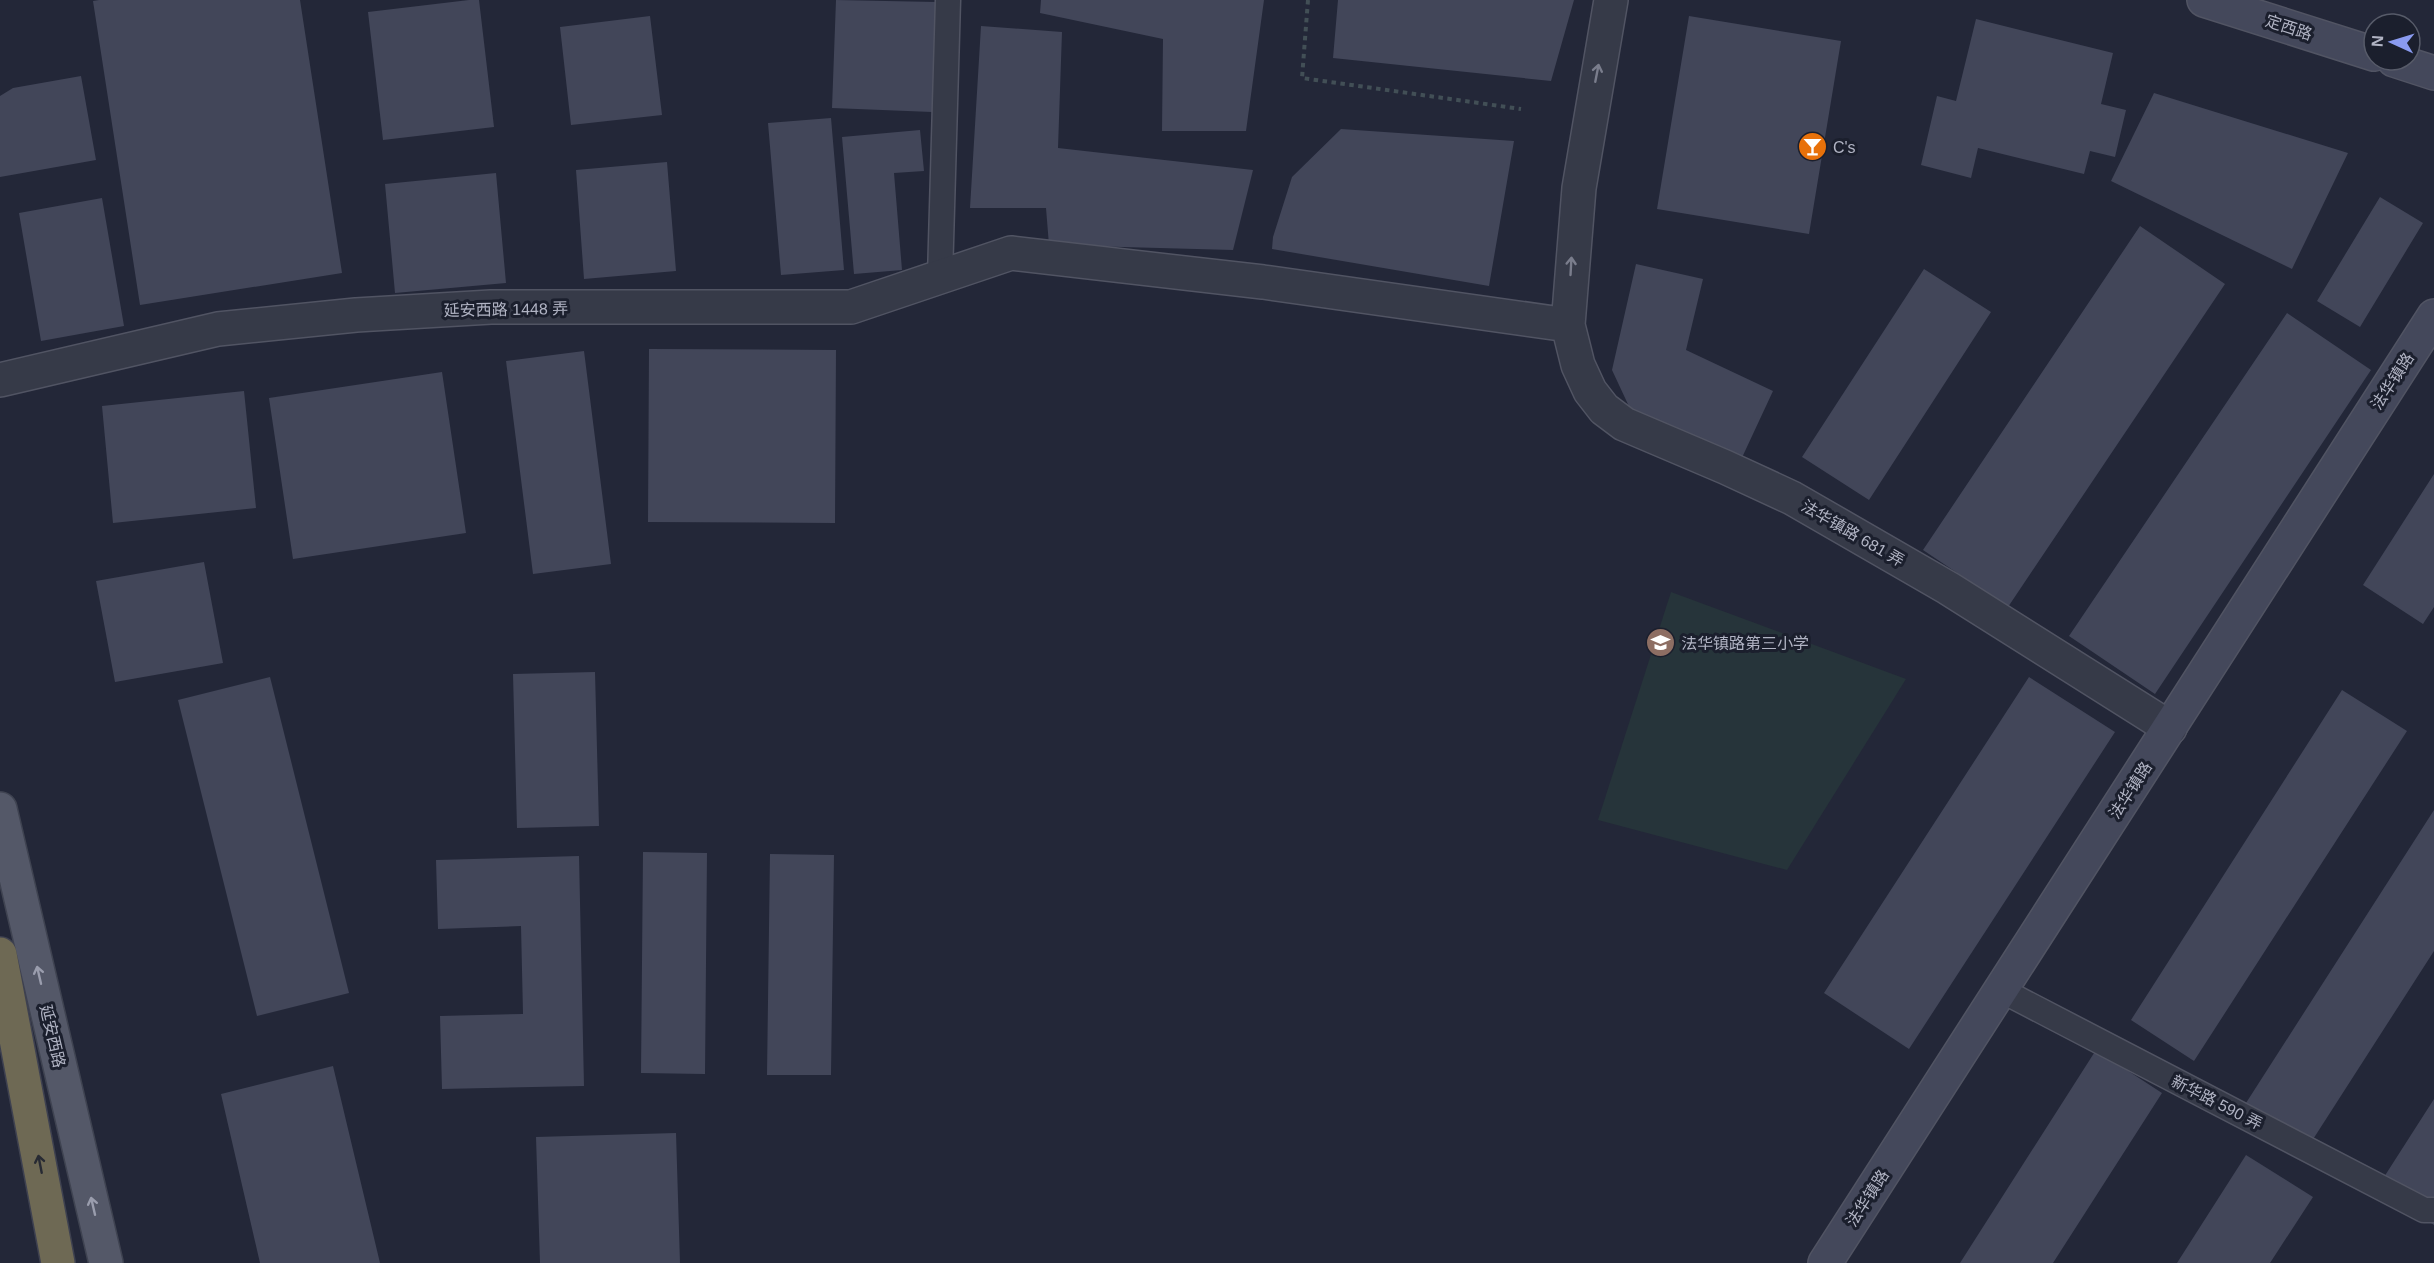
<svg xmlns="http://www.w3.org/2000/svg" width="2434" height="1263" font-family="Arial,'Noto Sans SC',sans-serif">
	<rect width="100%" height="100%" fill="#232738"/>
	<path fill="#26343a" d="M1671,592L1906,679L1787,870L1598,820Z"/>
	<path fill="#424659" d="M99,0H300L342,273L140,305L93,1Z
		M469,0H479L494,127L383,140L368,12Z
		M836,0L936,2L932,112L832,108Z
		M1041,0H1264L1246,131H1162L1163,39L1040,13Z
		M1338,0H1574L1551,81L1333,58Z
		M650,16L662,115L571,125L560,27Z
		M1689,16L1841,41L1809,234L1657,209Z
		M1976,19L2113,53L2101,104L2126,110L2115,157L2090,151L2084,174L1978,148L1971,178L1921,165L1937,96L1956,101Z
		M981,26L1062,32L1058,148L1253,170L1233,250L1049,245L1046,208H970Z
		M81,76L96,160L0,177V96L13,88Z
		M2154,93L2348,153L2292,269L2111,181Z
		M831,118L844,270L781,275L768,123Z
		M1341,129L1514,141L1489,286L1272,249L1273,237L1292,177Z
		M920,130L924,171L894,173L902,270L854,274L842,137Z
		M667,162L676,271L584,279L576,170Z
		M496,173L506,283L395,293L385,184Z
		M2380,197L2423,223L2360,327L2317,301Z
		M102,198L124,326L41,341L19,213Z
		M2140,226L2225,284L2008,607L1923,550Z
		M1636,264L1703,279L1686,350L1773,391L1739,464L1633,415L1612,370Z
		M1924,269L1991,312L1869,500L1802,457Z
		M2287,313L2371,370L2155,694L2069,636Z
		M649,349L836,350L835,523L648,522Z
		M584,351L611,564L533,574L506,361Z
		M442,372L466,533L293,559L269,398Z
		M244,391L256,508L113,523L102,406Z
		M2434,474V607L2423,624L2363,585Z
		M204,562L223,663L115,682L96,581Z
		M595,672L599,826L517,828L513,674Z
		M270,677L349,993L257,1016L178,700Z
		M2029,677L2115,732L1909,1049L1824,993Z
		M2342,690L2407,731L2194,1061L2131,1020Z
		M2434,810V951L2310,1144L2246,1103Z
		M643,852L707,853L705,1074L641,1073Z
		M770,854L834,855L831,1075H767Z
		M579,856L584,1086L442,1089L440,1016L523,1014L521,926L438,929L436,860Z
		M2096,1050L2162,1093L2053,1263H1960Z
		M333,1066L380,1263H260L221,1094Z
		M2434,1099V1225L2377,1188Z
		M676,1133L680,1263H540L536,1137Z
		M2246,1155L2313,1197L2270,1263H2177Z"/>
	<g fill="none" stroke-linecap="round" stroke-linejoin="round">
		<defs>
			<path id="lane" d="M940,277L948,0
				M2001,990L2424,1210H2434"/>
			<path id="street" d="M1611,0L1579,188L1568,325L1578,365L1590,391L1604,409L1624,424L1725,467L1792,498L1948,588L2170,728
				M0,380L218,329L356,315L491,307H851L1011,253L1263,282L1568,325"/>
			<path id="secondary" d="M2204,0L2374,54
				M2394,60L2434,73
				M1825,1263L2434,316"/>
			<path id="primary" d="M0,809L106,1263"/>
			<path id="highway" d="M0,954L58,1263"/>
		</defs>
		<use href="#lane" stroke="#515463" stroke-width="27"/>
		<use href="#street" stroke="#515463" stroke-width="36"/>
		<use href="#secondary" stroke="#515463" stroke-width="36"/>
		<use href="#primary" stroke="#3f4351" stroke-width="36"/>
		<use href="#highway" stroke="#3e4150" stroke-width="36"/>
		<path stroke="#424f56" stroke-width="4" stroke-dasharray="4.5 4.5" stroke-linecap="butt" d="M1308,0L1302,78L1521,109"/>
		<use href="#lane" stroke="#363a48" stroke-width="24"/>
		<use href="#street" stroke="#363a48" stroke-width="33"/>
		<use href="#secondary" stroke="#44485b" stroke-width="33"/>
		<use href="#primary" stroke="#545868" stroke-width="33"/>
		<use href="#highway" stroke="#6e6954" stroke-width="33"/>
	</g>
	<defs><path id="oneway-shaft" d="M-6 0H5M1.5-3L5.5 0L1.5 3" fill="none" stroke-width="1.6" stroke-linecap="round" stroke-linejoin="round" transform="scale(1.5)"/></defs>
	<g stroke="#7a7d8c">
		<use href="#oneway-shaft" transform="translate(1597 73) rotate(-79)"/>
		<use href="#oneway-shaft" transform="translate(1571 266) rotate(-87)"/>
	</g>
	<g stroke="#9a9dad">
		<use href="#oneway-shaft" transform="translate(39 975) rotate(-103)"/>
		<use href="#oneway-shaft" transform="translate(93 1206) rotate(-103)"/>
	</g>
	<use stroke="#272a33" href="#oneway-shaft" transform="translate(40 1164) rotate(-101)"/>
	<defs>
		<symbol id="bar-disc" viewBox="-11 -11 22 22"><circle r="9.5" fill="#e8710a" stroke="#1b1f2d"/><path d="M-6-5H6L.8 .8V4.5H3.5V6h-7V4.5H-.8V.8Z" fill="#fff"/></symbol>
		<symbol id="school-disc" viewBox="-11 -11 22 22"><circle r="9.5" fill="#8d6e63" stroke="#1b1f2d"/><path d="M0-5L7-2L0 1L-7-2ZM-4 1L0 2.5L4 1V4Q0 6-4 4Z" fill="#fff"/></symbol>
	</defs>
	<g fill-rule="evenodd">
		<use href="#bar-disc" x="1796" y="130" width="33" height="33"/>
		<use href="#school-disc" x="1644" y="626" width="33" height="33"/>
	</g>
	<g text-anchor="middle" stroke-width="6" stroke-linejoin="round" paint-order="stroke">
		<g font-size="16" fill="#b1b4c4" stroke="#1b1f2d">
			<text transform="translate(2289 27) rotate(18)" y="6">定西路</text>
			<text transform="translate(506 309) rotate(-1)" y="6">延安西路 1448 弄</text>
			<text transform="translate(2392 381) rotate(-57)" y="6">法华镇路</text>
			<text transform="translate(1853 533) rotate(30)" y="6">法华镇路 681 弄</text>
			<text transform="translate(2130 790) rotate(-57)" y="6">法华镇路</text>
			<text transform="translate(53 1036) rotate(77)" y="6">延安西路</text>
			<text transform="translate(2217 1102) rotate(27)" y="6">新华路 590 弄</text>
			<text transform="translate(1867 1198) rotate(-57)" y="6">法华镇路</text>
		</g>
		<g font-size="16" fill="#b1b4c4" stroke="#1b1f2d" text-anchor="start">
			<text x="1833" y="153">C's</text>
			<text x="1681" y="649">法华镇路第三小学</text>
		</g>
	</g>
	<g transform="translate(2392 42) rotate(274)"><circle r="28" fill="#1b1f2d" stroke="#575b69" stroke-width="1.5"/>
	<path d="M0-4.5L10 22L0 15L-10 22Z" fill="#8a9bf0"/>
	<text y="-9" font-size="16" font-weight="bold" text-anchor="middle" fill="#b1b4c4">N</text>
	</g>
</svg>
